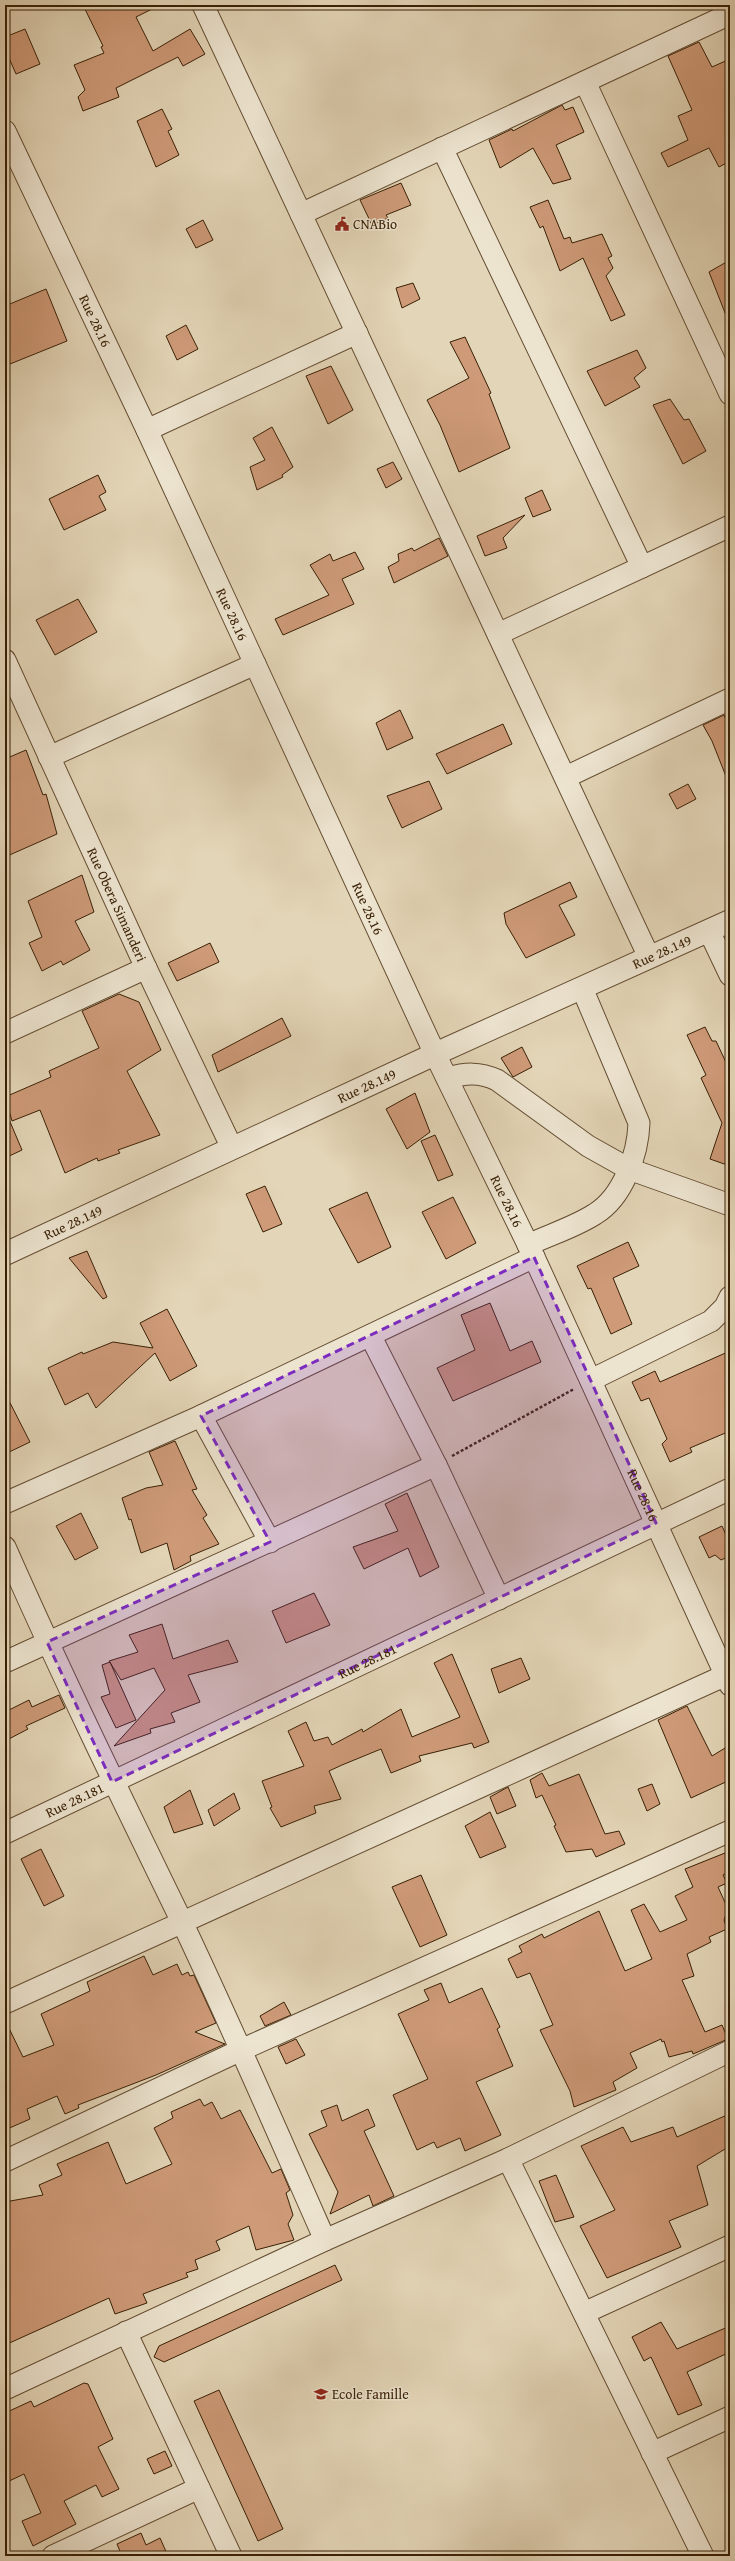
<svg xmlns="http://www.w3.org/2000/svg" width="735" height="2561" font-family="'Gentium Book Plus',serif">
	<rect width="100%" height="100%" fill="#e3d5b7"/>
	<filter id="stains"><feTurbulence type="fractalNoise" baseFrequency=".005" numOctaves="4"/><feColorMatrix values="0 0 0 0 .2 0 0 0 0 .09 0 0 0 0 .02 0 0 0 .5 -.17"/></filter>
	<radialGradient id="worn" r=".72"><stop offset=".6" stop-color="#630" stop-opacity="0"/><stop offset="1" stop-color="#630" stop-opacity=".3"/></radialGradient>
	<path fill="#ce9a78" stroke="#392005" d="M83,5H160L136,17L153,51L190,29L205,54L183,66L178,57L116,88L119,97L83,111L78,97L85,90L74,65L104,53L101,47L103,46Z
		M25,29L40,64L16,74L5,49V37Z
		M699,42L712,67L730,59V161L719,167L709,148L668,167L661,153L688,140L678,116L692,110L668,56Z
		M562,105L565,110L573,107L584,132L556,145L571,179L553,184L533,148L500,168L489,140L512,129L513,131Z
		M162,109L172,129L168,131L179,155L156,167L137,121Z
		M401,183L411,205L386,215L388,218L372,225L360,200Z
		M548,200L564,239L570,237L572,243L602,234L612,256L608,258L613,268L606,276L625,315L611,321L583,258L560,271L543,226L540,228L530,207Z
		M203,220L213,240L196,248L186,229Z
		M730,260V323H729L709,272Z
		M413,283L420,299L402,308L396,288Z
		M46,289L67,341L5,366V306Z
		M186,325L198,349L177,360L166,336Z
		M465,337L491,393L489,394L510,448L459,472L440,425L427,400L469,378L450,342Z
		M637,350L646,368L634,378L640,387L605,406L587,371Z
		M331,366L353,410L328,424L306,376Z
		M670,399L684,420L689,419L706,451L683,464L653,405Z
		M272,427L293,467L282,475L283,477L257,490L250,467L265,460L253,438Z
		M393,462L402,479L386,488L377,469Z
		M98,475L106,492L99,496L106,510L64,530L49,499Z
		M542,490L551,510L533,517L525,498Z
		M525,515L503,538L507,548L485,556L477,536Z
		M439,538L448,556L394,583L388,567L399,561L398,554L412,548L414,551Z
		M355,552L364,569L342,579L354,604L283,635L275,619L329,595L310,565L330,554L333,561Z
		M78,599L97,632L55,655L36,620Z
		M400,710L413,738L387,750L376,723Z
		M724,715L730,729L729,784L712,741L703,725Z
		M503,724L512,744L447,774L436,754Z
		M26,750L43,795L46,794L57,834L5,857V759Z
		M429,781L442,809L402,828L387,796Z
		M688,784L696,799L677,809L669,794Z
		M82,875L94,912L75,921L90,950L63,965L61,961L42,971L29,943L42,937L28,901Z
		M570,882L577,897L559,905L575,935L526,958L506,924L504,913Z
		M210,943L219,962L177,981L168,963Z
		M119,994L139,1002L161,1050L127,1071L160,1135L118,1150L120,1153L98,1161L97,1158L65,1173L40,1110L12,1121L5,1097L51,1077L49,1071L99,1048L82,1011Z
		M282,1018L291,1036L218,1072L212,1055Z
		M705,1027L712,1041H716L730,1071V1166L710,1159L722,1123L701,1078L706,1075L687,1035Z
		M522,1047L532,1067L513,1077L501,1058Z
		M415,1093L430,1132L407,1149L386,1109Z
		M5,1110L22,1150L5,1158Z
		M435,1135L453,1175L438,1181L421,1141Z
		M265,1186L282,1224L263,1232L246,1194Z
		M367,1192L391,1247L358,1263L329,1209Z
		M453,1197L476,1243L446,1259L422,1212Z
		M628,1242L639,1266L613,1278L632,1324L611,1334L591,1288L588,1289L577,1266Z
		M87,1251L107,1297L103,1299L69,1258Z
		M490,1303L510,1351L532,1341L541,1362L453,1401L437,1368L475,1350L461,1315Z
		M167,1309L197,1366L170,1381L155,1353L96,1408L88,1393L65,1405L48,1368L82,1352L83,1354L113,1342L153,1348L140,1323Z
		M730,1351V1431L690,1448L692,1452L670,1462L662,1444L667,1439L649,1398L641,1401L632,1382L655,1371L660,1382Z
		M5,1393L30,1442L5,1454Z
		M175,1441L197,1489L192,1490L207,1515L203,1518L219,1544L190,1556L191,1561L174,1570L167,1543L141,1553L131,1519L129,1520L122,1498L146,1488L163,1485L149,1452Z
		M407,1493L439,1567L420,1577L408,1548L364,1569L353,1547L398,1531L385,1504Z
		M81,1513L98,1548L75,1560L56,1526Z
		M722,1526L730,1544V1556L721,1560L715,1555L709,1558L699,1537Z
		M314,1593L330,1625L286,1643L272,1611Z
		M162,1624L173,1659L228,1640L238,1662L188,1675L200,1702L171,1713L175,1722L150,1729L151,1733L114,1746L165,1690L154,1668L121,1680L109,1661L138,1652L129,1635Z
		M452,1654L489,1742L474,1748L472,1743L419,1756L421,1761L391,1773L381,1749L342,1765L329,1771L341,1799L314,1806L316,1813L281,1827L270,1808L272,1807L262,1781L304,1766L288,1731L306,1722L314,1741L328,1737L332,1745L362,1729L363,1732L401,1709L412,1737L460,1717L434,1663Z
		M521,1658L530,1679L499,1693L491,1669Z
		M110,1662L136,1720L116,1728L101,1697L110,1694L102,1665Z
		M59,1695L65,1708L26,1726L28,1729L5,1741V1712L29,1700L32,1707Z
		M687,1706L712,1756L730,1745V1780L691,1798L658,1720Z
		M542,1773L549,1786L579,1774L605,1834L619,1831L625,1844L596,1857L592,1849L566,1852L554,1826L556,1825L542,1795L536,1798L530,1780Z
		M652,1784L660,1804L647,1811L638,1789Z
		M508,1787L516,1806L497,1814L490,1797Z
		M190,1790L203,1824L174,1833L164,1807Z
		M234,1793L240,1809L214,1826L208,1810Z
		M490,1812L506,1847L480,1858L465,1826Z
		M41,1849L64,1896L44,1906L21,1859Z
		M730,1851V1871L723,1875L727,1883L718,1887L728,1909L724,1920L727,1929L709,1937L711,1942L687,1954L694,1976L682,1980L705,2032L722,2025L728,2039L693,2054L692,2051L669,2057L664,2041L662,2042L661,2039L630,2053L637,2068L613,2082L616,2090L574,2107L570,2091L540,2030L553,2025L530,1973L517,1978L508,1959L522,1952L519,1946L542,1934L544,1938L599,1911L625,1971L652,1959L631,1910L644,1904L660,1932L687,1920L675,1896L693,1887L685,1869Z
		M421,1875L447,1935L420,1947L392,1887Z
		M144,1956L153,1975L177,1964L182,1975L188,1972L190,1976L194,1975L216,2023L195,2032L225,2044L156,2075L78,2105L79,2108L65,2114L57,2096L27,2109L30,2119L5,2130V2020L23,2057L54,2045L41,2014L90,1991L87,1982Z
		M441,1983L449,2003L482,1988L500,2027L497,2029L513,2066L476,2082L501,2135L465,2151L460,2138L437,2148L434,2142L417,2150L393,2095L428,2079L398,2014L429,2000L424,1990Z
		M284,2002L291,2015L265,2026L260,2016Z
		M296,2039L305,2055L286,2064L278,2047Z
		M200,2099L204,2106L212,2102L221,2119L240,2110L272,2173L281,2169L290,2190L286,2193L293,2215L288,2224L294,2240L256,2250L249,2226L216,2241L220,2250L195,2260L198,2269L186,2273L188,2277L143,2294L147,2303L115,2314L109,2298L5,2345V2202L43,2195L39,2185L62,2175L57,2164L108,2142L126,2184L172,2164L154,2128L173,2118L171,2112Z
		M337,2105L342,2121L368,2109L375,2126L364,2131L394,2196L373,2206L369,2195L330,2214L338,2192L309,2134L327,2126L321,2111Z
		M727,2115L730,2124V2146L697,2166L708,2205L669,2221L681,2247L607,2278L580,2226L615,2210L581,2146L623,2127L631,2142L673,2127L677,2137Z
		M556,2175L574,2217L555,2222L539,2181Z
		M335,2265L342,2280L164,2362L154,2357L159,2346Z
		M661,2322L677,2349L730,2326V2352L687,2372L702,2405L678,2415L651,2357L644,2361L632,2337Z
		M84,2383L88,2384L113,2439L98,2447L119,2489L102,2497L96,2485L64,2501L76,2524L33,2546L22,2521L41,2513L24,2474L5,2483V2413L31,2401L34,2407Z
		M219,2390L283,2529L258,2541L194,2401Z
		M165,2451L172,2466L154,2474L147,2459Z
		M141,2533L146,2545L160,2538L168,2556H122L117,2544Z"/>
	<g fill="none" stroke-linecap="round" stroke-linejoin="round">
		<defs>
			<g id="minor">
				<path d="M203,5L649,957"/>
				<path d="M585,82L730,394"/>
				<path id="s1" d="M5,131L147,430L435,1054L534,1257L730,1685"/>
				<path d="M442,148L642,567"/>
				<path d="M301,214L730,14"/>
				<path d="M147,430L357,333"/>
				<path d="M498,634L730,526"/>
				<path id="s2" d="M5,660L146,968L232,1148"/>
				<path d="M49,757L255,664"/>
				<path d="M566,777L730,699"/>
				<path d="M709,931L730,975"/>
				<path d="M5,1033L146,968"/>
				<path d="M447,1078C466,1073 479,1072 497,1080L588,1146L629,1169L730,1205"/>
				<path d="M528,1245C549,1235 575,1227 595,1214C623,1197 638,1154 639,1123L582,988"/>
				<path d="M371,1337L436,1465L499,1599"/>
				<path d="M591,1380L711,1321L725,1307L730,1297"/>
				<path d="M201,1416L270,1542"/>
				<path d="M5,1503L201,1416L534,1257"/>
				<path d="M5,1547C61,1674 121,1797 182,1922C232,2027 278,2134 325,2240"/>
				<path d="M5,1662L436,1465"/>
				<path id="s3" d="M5,1833L730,1489"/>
				<path d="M5,2003L726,1675"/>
				<path d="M508,2159L703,2556"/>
				<path d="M5,2161L241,2050L730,1831"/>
				<path d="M584,2313L730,2246"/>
				<path d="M126,2332L231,2556"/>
				<path d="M5,2389L325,2240L508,2159L730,2051"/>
				<path d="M652,2453L730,2417"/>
				<path d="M53,2556L199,2488"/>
			</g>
			<g id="tertiary">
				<path id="s4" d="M5,1254L435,1054L730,921"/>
			</g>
		</defs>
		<use href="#minor" stroke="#644d32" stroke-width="23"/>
		<use href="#tertiary" stroke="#644d32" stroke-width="24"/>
		<path stroke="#392005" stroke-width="2.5" stroke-dasharray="3 2" stroke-linecap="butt" d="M452,1456L574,1389"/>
		<use href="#minor" stroke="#ede4d0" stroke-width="21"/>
		<use href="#tertiary" stroke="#ede4d0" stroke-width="22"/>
	</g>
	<path fill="#7b2cbf" fill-opacity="0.2" stroke="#7b2cbf" stroke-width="3" stroke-dasharray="8 5" stroke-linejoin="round" d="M534,1257L656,1523L112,1782L47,1642L270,1542L201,1416Z"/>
	<defs>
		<symbol id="civic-bare" viewBox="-9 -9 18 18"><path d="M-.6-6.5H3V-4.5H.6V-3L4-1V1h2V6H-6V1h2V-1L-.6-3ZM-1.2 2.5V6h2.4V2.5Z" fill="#8f2418" stroke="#ede4d0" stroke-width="2.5" paint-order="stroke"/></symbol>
		<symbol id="school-bare" viewBox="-9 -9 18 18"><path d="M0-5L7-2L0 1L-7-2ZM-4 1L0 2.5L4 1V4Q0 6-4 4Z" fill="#8f2418" stroke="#ede4d0" stroke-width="2.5" paint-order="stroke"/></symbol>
	</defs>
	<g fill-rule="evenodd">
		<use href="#civic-bare" x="332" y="214" width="20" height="20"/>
		<use href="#school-bare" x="311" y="2384" width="20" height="20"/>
	</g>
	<g text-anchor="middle" stroke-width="3" stroke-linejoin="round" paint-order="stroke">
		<g font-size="14" fill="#392005" stroke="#ede4d0" text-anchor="start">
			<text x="353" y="229">CNABio</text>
			<text x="332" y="2399">Ecole Famille</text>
		</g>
		<g font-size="14" fill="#392005" stroke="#ede4d0">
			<text dy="5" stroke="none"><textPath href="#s1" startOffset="210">Rue 28.16</textPath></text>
			<text dy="5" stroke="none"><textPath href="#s1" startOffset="534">Rue 28.16</textPath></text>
			<text dy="5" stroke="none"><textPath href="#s2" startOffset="269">Rue Obera Simanderi</textPath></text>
			<text dy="5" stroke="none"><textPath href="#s1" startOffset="858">Rue 28.16</textPath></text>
			<text dy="5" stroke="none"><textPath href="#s4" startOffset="723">Rue 28.149</textPath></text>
			<text dy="5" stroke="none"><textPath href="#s4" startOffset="399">Rue 28.149</textPath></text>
			<text dy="5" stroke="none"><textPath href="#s1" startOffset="1182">Rue 28.16</textPath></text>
			<text dy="5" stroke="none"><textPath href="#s4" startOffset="75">Rue 28.149</textPath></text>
			<text dy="5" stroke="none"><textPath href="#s1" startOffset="1506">Rue 28.16</textPath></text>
			<text dy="5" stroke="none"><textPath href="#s3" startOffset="401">Rue 28.181</textPath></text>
			<text dy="5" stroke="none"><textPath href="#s3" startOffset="77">Rue 28.181</textPath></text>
		</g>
	</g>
	<rect width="735" height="2561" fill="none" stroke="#e3d5b7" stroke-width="20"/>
	<rect x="6" y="6" width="723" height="2549" fill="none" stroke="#392005" stroke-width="2"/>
	<rect x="10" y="10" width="715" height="2541" fill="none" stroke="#392005"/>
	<rect width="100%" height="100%" filter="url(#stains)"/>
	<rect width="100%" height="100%" fill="url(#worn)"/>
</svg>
